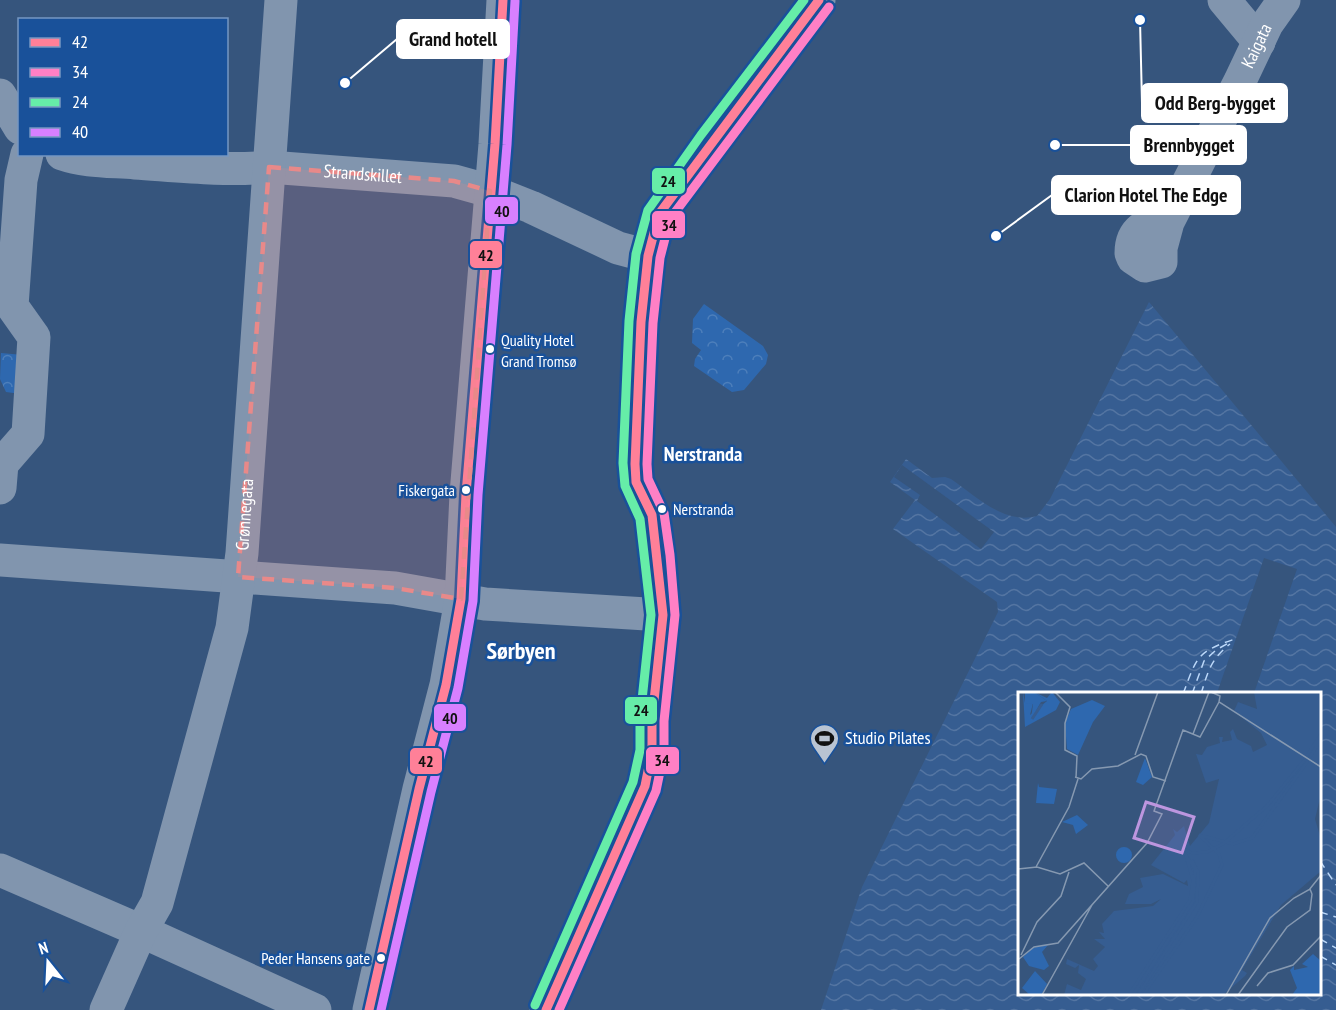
<svg xmlns="http://www.w3.org/2000/svg" width="1336" height="1010" font-family="'PT Sans Narrow',sans-serif">
	<defs>
		<pattern id="forest-crowns" width="20" height="18" patternUnits="userSpaceOnUse" patternTransform="scale(1.5)"><rect width="20" height="18" fill="#2e68af"/><path d="M2 6a3 3 0 1 1 6 0M12 15a3 3 0 1 1 6 0" fill="none" stroke="#4d7fbb"/></pattern>
		<pattern id="water-waves" width="16" height="10" patternUnits="userSpaceOnUse" patternTransform="scale(1.5)"><rect width="16" height="10" fill="#365d91"/><path d="M0 5q4-4 8 0t8 0" fill="none" stroke="#5475a2"/></pattern>
	</defs>
	<rect width="100%" height="100%" fill="#36557d"/>
	<path fill="url(#forest-crowns)" d="M704,304L763,346L768,355L766,364L744,390L732,392L694,366L695,359L701,350L692,343L693,319Z
		M1,353L23,355L21,394L6,392L0,379Z"/>
	<path fill="url(#water-waves)" fill-rule="evenodd" d="M1149,302L1336,527V1010H821L862,887L998,612L997,602L893,529L915,500L890,482L906,459L932,478L945,477L951,479C976,496 1004,525 1037,516L1050,499ZM1020,694H1320V994H1020Z"/>
	<path fill="#36557d" d="M902,465L994,532L981,549L917,501L920,495L894,477Z
		M1264,558L1297,569L1254,693H1217Z"/>
	<g fill="none" stroke-linecap="round" stroke-linejoin="round">
		<path stroke="#bbd7f8" stroke-width="1.5" stroke-dasharray="8 6" stroke-linecap="butt" d="M1183,694C1197,657 1196,652 1235,639
			M1192,694L1204,661L1216,650L1232,641
			M1201,694C1208,671 1211,659 1230,644
			M1320,861L1336,885
			M1320,912L1336,917
			M1320,939L1336,948
			M1320,956L1336,965"/>
		<g stroke="#8195ae" stroke-width="33">
			<path d="M1224,0L1259,42"/>
			<path d="M0,95L20,128"/>
			<path id="s1" d="M62,154C85,162 111,161 135,163C180,166 224,171 269,167L454,181L490,191L531,207L618,248L648,256"/>
			<path id="s2" d="M1168,222C1146,220 1131,231 1131,253L1133,258L1145,266L1161,262V248L1168,222L1240,81L1267,24L1284,0"/>
			<path d="M0,488L2,464L28,434L34,337L12,306L21,180L27,154"/>
			<path d="M0,560L395,588L485,604L663,615"/>
			<path d="M0,870L141,931L315,1010"/>
			<path id="s3" d="M106,1010L141,931L157,903L232,628L242,553L281,0"/>
			<path d="M369,1010L419,789L446,685L461,599L466,494L495,144L503,0"/>
			<path d="M546,1010L645,786L652,751V720L663,615L658,556L652,515L636,482L635,464L641,322L648,256L659,214L711,142L819,0"/>
		</g>
		<defs>
			<path id="bus-1" d="M369,1010L419,789L446,685L461,599L466,494L495,144L503,0
				M546,1010L645,786L652,751V720L663,615L652,515L636,482L635,464L641,322L648,256L659,214L819,0"/>
			<path id="bus-2" d="M559,1010L656,791L664,752V721L675,615L670,555L664,513L648,479L647,464L653,323L660,258L670,219L829,7"/>
			<path id="bus-3" d="M535,1005L633,782L640,750V719L651,615L640,519L625,486L623,463L629,321L636,254L648,210L701,135L804,0"/>
			<path id="bus-4" d="M381,1010L431,792L458,688L473,601L478,495L507,145L515,1"/>
		</defs>
		<use href="#bus-1" stroke="#19519a" stroke-width="14"/>
		<use href="#bus-2" stroke="#19519a" stroke-width="14"/>
		<use href="#bus-3" stroke="#19519a" stroke-width="14"/>
		<use href="#bus-4" stroke="#19519a" stroke-width="14"/>
		<use href="#bus-1" stroke="#ff8098" stroke-width="9"/>
		<use href="#bus-2" stroke="#ff80c5" stroke-width="9"/>
		<use href="#bus-3" stroke="#66eda8" stroke-width="9"/>
		<use href="#bus-4" stroke="#d880ff" stroke-width="9"/>
	</g>
	<path fill="#e88989" fill-opacity="0.2" stroke="#e88989" stroke-width="4.5" stroke-dasharray="12 8" stroke-linejoin="round" d="M269,167L454,181L490,191L461,599L395,588L238,577Z"/>
	<defs>
		<symbol id="stadium-pin" viewBox="-11 -11 22 30"><path d="M0 17L-7.5 6A9.5 9.5 0 1 1 7.5 6Z" fill="#b9c4d2" stroke="#19519a"/><path d="M0-5a6.5 5 0 1 0 0 10a6.5 5 0 1 0 0-10ZM-3.5-1.8h7v3.6h-7Z" fill="#111"/></symbol>
	</defs>
	<g fill-rule="evenodd">
		<use href="#stadium-pin" x="808" y="722" width="33" height="45"/>
	</g>
	<g fill="#fff" stroke="#19519a" stroke-width="2">
		<circle cx="490" cy="349" r="5"/>
		<circle cx="466" cy="490" r="5"/>
		<circle cx="662" cy="509" r="5"/>
		<circle cx="381" cy="958" r="5"/>
	</g>
	<g text-anchor="middle" stroke-width="5" stroke-linejoin="round" paint-order="stroke">
		<g font-size="16" fill="#fff" stroke="#19519a" text-anchor="start">
			<text x="501" y="346">Quality Hotel<tspan x="501" dy="21">Grand Tromsø</tspan></text>
			<text x="455" y="496" text-anchor="end">Fiskergata</text>
			<text x="673" y="515">Nerstranda</text>
			<text x="370" y="964" text-anchor="end">Peder Hansens gate</text>
		</g>
		<g font-size="18" fill="#fff" stroke="#19519a">
			<text dy="6" stroke="none"><textPath href="#s2" startOffset="330">Kaigata</textPath></text>
			<text dy="6" stroke="none"><textPath href="#s1" startOffset="302">Strandskillet</textPath></text>
			<text dy="6" stroke="none"><textPath href="#s3" startOffset="518">Grønnegata</textPath></text>
		</g>
		<g font-size="18" fill="#fff" stroke="#19519a" text-anchor="start">
			<text x="845" y="744">Studio Pilates</text>
		</g>
		<g font-size="20" font-weight="bold" fill="#fff" stroke="#19519a">
			<text x="703" y="461">Nerstranda</text>
		</g>
		<g font-size="24" font-weight="bold" fill="#fff" stroke="#19519a">
			<text x="521" y="659">Sørbyen</text>
		</g>
	</g>
	<g transform="translate(1018 692)">
		<rect width="303" height="303" fill="#36557d"/>
		<path d="M20,91L21,95L39,97L36,112L18,111ZM30,253L24,260L31,274L26,278L11,274L5,265L14,256Z" fill="#2e68af"/>
		<path d="M5,0L7,11H15L12,23L29,9L16,0L29,6L34,0L42,10L38,18L7,35ZM127,66L134,85L125,93L118,90ZM59,123L70,133L58,142L55,133L44,130ZM98 163a8 8 0 1 1 16 0a8 8 0 1 1-16 0ZM295,262L303,269V303H274L279,296L272,278L276,274V278L290,275L284,272ZM17,279L29,292L24,302L12,303L4,296Z" fill="#2e68af"/>
		<path d="M7,0H16L29,9L23,10L13,27L15,12L7,11Z" fill="#2e68af"/>
		<path d="M74,8L87,14L75,30L60,63L49,57L47,31L53,17Z" fill="#2e68af"/>
		<path d="M236,0H303V102L297,127L303,147V179L263,213L224,278L229,281L227,284L205,303H46L49,292L63,298L68,287L60,281L61,273L57,276L48,272L49,267L76,279L80,274L75,267L87,255L76,247H87L81,240L86,241L84,232L96,219L135,214L143,207L133,212H107L111,202L125,195L122,186L145,182L170,194L169,188L166,191L133,173L157,143L155,137L159,140L166,134L172,154L191,131L201,87L188,91L178,62L184,63L189,55L202,51L201,45H205L204,50L214,48L212,40L215,37L219,47L233,54L235,60L249,53L243,41L216,19L220,10L239,17Z" fill="#365d91"/>
		<path fill="none" stroke="#365d91" stroke-width="3" d="M14,27L24,12M290,62L303,42M292,65L303,47M165,147L163,155L174,161L189,160L205,152L249,114L288,66M111,303L172,208L175,188L168,164M115,303L175,209L177,177L161,153M120,303L179,210L180,180L174,168M125,303L179,225L204,173L201,162L181,143L215,152L234,146L290,69"/>
		<path fill="none" stroke="#8699b1" stroke-width="1.5" d="M37,0L52,15L47,31V58L59,64L58,86M193,0L202,4L201,10L303,75M175,42L191,0M117,63L140,0M57,85L63,87L74,77L100,74L123,62L128,64L135,85L148,89M18,175L51,115L60,87M0,177L19,175L42,182L66,171L90,194M291,198L303,183M3,263L19,230L43,204L51,180M1,267L16,255L40,251L129,151L144,122L136,119L165,38L182,45L201,10M239,294L250,281L275,273L303,244M24,303L74,213M208,303L252,226L276,206L292,197L294,202M220,303L269,235L292,218L294,202"/>
		<path fill="#bd96df" fill-opacity="0.15" stroke="#bd96df" stroke-width="3" d="M128,110L176,125L164,161L116,146Z"/>
		<rect width="303" height="303" fill="none" stroke="#fff" stroke-width="3"/>
	</g>
	<path fill="none" stroke="#fff" stroke-width="2" d="M345 83L397 39M1140 20L1142 103M1055 145L1131 145M996 236L1052 195"/>
	<g fill="#fff" stroke="#19519a" stroke-width="2">
		<circle cx="345" cy="83" r="6"/>
		<circle cx="1140" cy="20" r="6"/>
		<circle cx="1055" cy="145" r="6"/>
		<circle cx="996" cy="236" r="6"/>
	</g>
	<g fill="#fff" stroke="#fff" stroke-width="2">
		<rect x="397" y="20" width="112" height="38" rx="6"/>
		<rect x="1142" y="84" width="145" height="38" rx="6"/>
		<rect x="1131" y="126" width="115" height="38" rx="6"/>
		<rect x="1052" y="176" width="188" height="38" rx="6"/>
	</g>
	<g font-size="20" text-anchor="middle" font-weight="bold" fill="#111">
		<text x="453" y="46">Grand hotell</text>
		<text x="1215" y="110">Odd Berg-bygget</text>
		<text x="1189" y="152">Brennbygget</text>
		<text x="1146" y="202">Clarion Hotel The Edge</text>
	</g>
	<g stroke="#19519a" stroke-width="2">
		<rect x="651" y="167" width="35" height="28" rx="6" fill="#66eda8"/>
		<rect x="484" y="196" width="35" height="29" rx="6" fill="#d880ff"/>
		<rect x="651" y="210" width="35" height="29" rx="6" fill="#ff80c5"/>
		<rect x="469" y="240" width="34" height="29" rx="6" fill="#ff8098"/>
		<rect x="624" y="696" width="34" height="29" rx="6" fill="#66eda8"/>
		<rect x="433" y="703" width="34" height="29" rx="6" fill="#d880ff"/>
		<rect x="645" y="746" width="35" height="29" rx="6" fill="#ff80c5"/>
		<rect x="409" y="747" width="34" height="28" rx="6" fill="#ff8098"/>
	</g>
	<g font-size="16" text-anchor="middle" font-weight="bold" fill="#111">
		<text x="668" y="187">24</text>
		<text x="502" y="217">40</text>
		<text x="669" y="231">34</text>
		<text x="486" y="261">42</text>
		<text x="641" y="716">24</text>
		<text x="450" y="724">40</text>
		<text x="662" y="766">34</text>
		<text x="426" y="767">42</text>
	</g>
	<rect x="18" y="18" width="210" height="138" fill="#19519a" stroke="#7597c2" stroke-width="1.5"/>
	<rect x="30" y="38" width="30" height="9" fill="#ff8098" stroke="#7597c2" stroke-width="1.5"/>
	<text x="72" y="48" font-size="18" fill="#ffffff">42</text>
	<rect x="30" y="68" width="30" height="9" fill="#ff80c5" stroke="#7597c2" stroke-width="1.5"/>
	<text x="72" y="78" font-size="18" fill="#ffffff">34</text>
	<rect x="30" y="98" width="30" height="9" fill="#66eda8" stroke="#7597c2" stroke-width="1.5"/>
	<text x="72" y="108" font-size="18" fill="#ffffff">24</text>
	<rect x="30" y="128" width="30" height="9" fill="#d880ff" stroke="#7597c2" stroke-width="1.5"/>
	<text x="72" y="138" font-size="18" fill="#ffffff">40</text>
	<g transform="translate(48 962) rotate(342)" stroke="#19519a" stroke-width="4.5" paint-order="stroke">
	<path d="M0-4.5L10 22L0 15L-10 22Z" fill="#ffffff"/>
	<text y="-9" font-size="16" font-weight="bold" text-anchor="middle" fill="#ffffff">N</text>
	</g>
</svg>
